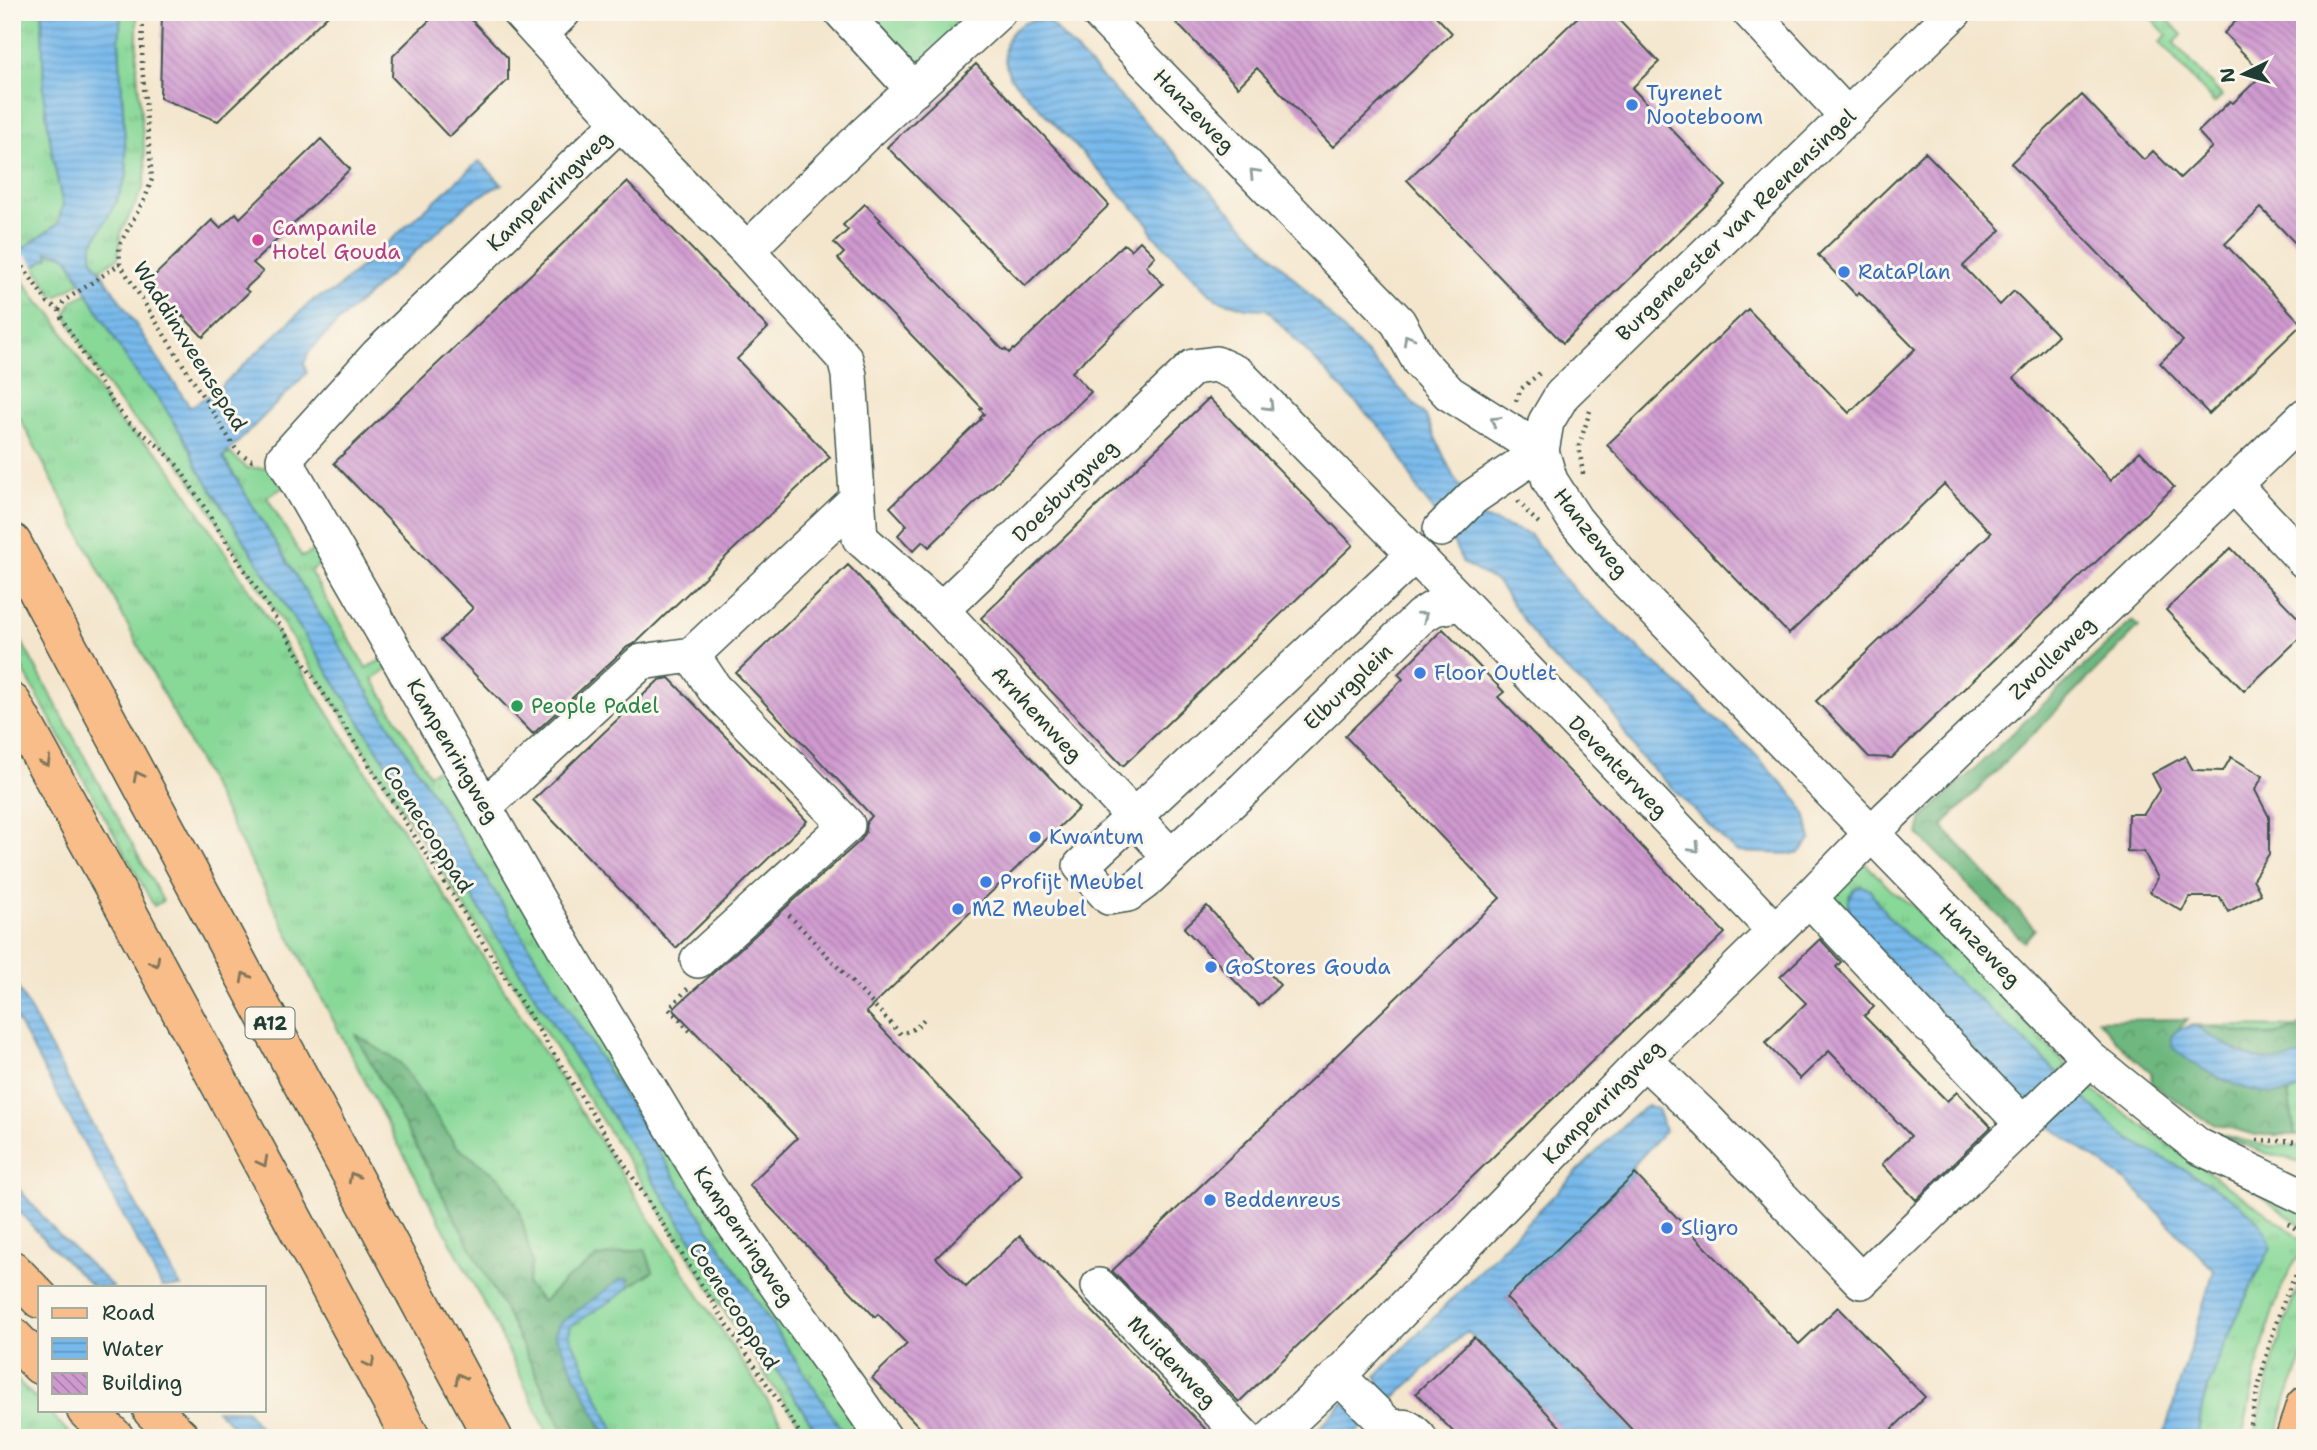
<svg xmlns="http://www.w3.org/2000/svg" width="2317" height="1450" font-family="'Shantell Sans',sans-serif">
	<defs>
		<pattern id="grass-tufts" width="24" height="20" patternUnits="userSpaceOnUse" patternTransform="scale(1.75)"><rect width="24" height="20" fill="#88d898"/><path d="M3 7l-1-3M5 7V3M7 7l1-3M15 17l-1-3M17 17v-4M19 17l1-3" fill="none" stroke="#75ba84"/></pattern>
		<pattern id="forest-crowns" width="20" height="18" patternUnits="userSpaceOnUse" patternTransform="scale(1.75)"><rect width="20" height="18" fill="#6eb880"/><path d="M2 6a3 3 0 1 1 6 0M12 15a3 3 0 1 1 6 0" fill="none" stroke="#5a976a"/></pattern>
		<pattern id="water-rules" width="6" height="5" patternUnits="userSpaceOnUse" patternTransform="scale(1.75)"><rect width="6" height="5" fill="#78b9ec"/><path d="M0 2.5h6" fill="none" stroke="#6298c0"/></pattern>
		<pattern id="building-back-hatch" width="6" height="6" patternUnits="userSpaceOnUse" patternTransform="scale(1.75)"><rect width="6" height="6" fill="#d09ad0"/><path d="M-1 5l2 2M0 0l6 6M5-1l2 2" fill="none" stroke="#a87faa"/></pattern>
	</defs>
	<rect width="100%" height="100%" fill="#fbf7ec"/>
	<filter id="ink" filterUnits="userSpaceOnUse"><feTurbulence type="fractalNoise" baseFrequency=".0143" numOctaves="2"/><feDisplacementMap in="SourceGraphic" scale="14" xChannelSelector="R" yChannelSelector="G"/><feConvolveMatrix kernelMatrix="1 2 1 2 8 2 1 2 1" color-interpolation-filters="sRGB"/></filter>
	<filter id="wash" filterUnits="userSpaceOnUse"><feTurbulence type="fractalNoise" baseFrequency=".00686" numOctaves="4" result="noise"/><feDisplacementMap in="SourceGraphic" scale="28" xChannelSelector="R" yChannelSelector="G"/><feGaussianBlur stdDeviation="1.57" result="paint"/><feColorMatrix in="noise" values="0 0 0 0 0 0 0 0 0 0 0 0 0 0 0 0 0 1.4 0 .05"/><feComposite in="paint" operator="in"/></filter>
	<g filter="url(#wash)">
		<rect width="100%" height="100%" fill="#f4e6cd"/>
		<path fill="url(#grass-tufts)" stroke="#548a66" stroke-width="2" d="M12,12H42L44,98L53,159L63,205L58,224L12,256Z
			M121,12H137V70L146,170L143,189L121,232L118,258L99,270L92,258V245L115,204L127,176L119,42Z
			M864,12H975L926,61L912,63Z
			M2145,12H2161L2182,35L2174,43L2222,96L2214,103L2160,42L2167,35Z
			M48,252L65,255L72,264L81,282L58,296L52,295L35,266L49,257Z
			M20,275L39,303L52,314L107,405L121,424L157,452L172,471C382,791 581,1118 792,1438H617L569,1335L570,1326L653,1271L564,1281L543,1303L527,1285L532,1263L520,1211L501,1179L456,1146L400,1063L357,1035L509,1318L567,1438H550L497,1328L382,1114L12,403V280Z
			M87,293L143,383C168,403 186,437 197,467L693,1243L821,1438H810L768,1379L183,468C167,445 148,435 130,415C105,388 82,347 66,314L72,302Z
			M230,453L247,468H273L284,487L267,497L302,557L319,548L326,561L310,571L366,668L383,659L389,669L373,679L429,774L445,765L871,1438H847L676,1179L318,612L223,457Z
			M12,624L163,901L154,906L12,650Z
			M1865,863L1893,892L1920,911L2067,1066L2058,1074L2039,1054L1893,922L1877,902L1870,889H1854L1849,896L1850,920L2026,1100V1105L1831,907L1827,889Z
			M2209,1026L2299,1027C2270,1042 2238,1032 2209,1026Z
			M2085,1085L2286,1227L2300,1240L2302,1248L2301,1253C2269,1295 2254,1385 2242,1438H2196C2201,1424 2200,1410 2205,1396C2224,1342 2244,1298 2271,1248L2222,1192L2121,1134L2077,1092Z
			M2305,1087V1135H2295L2288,1093Z
			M2213,1133L2267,1146H2305V1163L2266,1153Z
			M2204,1156L2305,1205V1228Z
			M2305,1273V1353L2287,1397L2276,1438H2254C2268,1382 2279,1325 2305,1273Z
			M12,1375L40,1403V1410H47L74,1438H17L12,1433Z"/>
		<path fill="url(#forest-crowns)" stroke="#467a5a" stroke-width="2" d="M2132,621L2139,627L1942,826L2035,929L2024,942L1918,834L1922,818Z
			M2188,1019L2172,1036C2185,1048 2198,1064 2213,1074C2229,1085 2270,1095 2288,1093L2295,1135H2256L2215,1124L2202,1118L2152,1084L2151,1072L2126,1051L2098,1020Z
			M2305,1020V1053C2267,1075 2225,1045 2194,1025C2228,1026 2277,1051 2305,1020Z
			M355,1034L400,1063L456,1146L501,1179L520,1211L532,1263L527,1285L543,1302L564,1281L598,1257L645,1249L653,1271L629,1287V1279L555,1334L607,1438H567L509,1318Z"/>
		<path fill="url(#water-rules)" stroke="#4c7b90" stroke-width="2" d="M42,12H121L119,42L127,176L115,204L92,245V258L190,407L216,391L314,299L333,292L479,161L502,184L471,201L337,323L309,352L304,364L307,373L223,457L318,612L676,1179L847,1438H821L693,1243L197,467L190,448L156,394L143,383L124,355L81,282L70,260L62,254L47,252L49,257L12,280V256L58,224L63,205L53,159L44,98Z
			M1045,18L1425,415L1453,476L1484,518L1529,534L1575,591L1751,750L1797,799L1806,816L1811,839L1798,854L1736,852L1638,754L1609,708L1546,652L1497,582L1463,563L1446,526L1419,492L1399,454L1385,433L1266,309L1246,308L1216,299L1152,234L1149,224L1010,77C996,45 1010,21 1045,18Z
			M1861,886L1870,889L1877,902L1893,922L2039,1054C2056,1073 2075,1089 2093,1107C2102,1115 2111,1125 2121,1133C2156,1160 2267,1201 2271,1248C2244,1298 2224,1342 2205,1396C2200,1410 2201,1424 2196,1438H2163L2214,1270L2130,1184L2045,1123L1850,920C1848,906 1846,891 1861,886Z
			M12,977L181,1287H162L12,1011Z
			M2194,1025C2225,1045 2267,1075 2305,1053V1087C2296,1090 2287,1094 2278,1094C2246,1094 2195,1069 2172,1047V1036L2177,1030Z
			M1648,1105L1657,1109L1665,1131L1632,1167L1635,1174L1506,1298L1640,1438H1571L1467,1331L1395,1397L1382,1393L1376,1376L1630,1118Z
			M12,1181L55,1231L113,1287H93L42,1237L12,1203Z
			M621,1279H629V1287L617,1297L571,1326L569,1334L617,1438H607L555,1334L559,1324Z
			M1343,1403L1368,1421L1351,1438H1309Z
			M217,1410H246L268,1438H245Z"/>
		<path fill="#f4e6cd" d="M27,255L36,269L22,278L19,275L12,279V264Z"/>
		<g id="blocks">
			<path fill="url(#building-back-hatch)" d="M162,12H331L218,121L160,98Z
				M438,12H464L508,58V80L449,137L392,77L393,56Z
				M1166,12H1432L1452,33L1333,147L1257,68L1238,87Z
				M1583,12H1611L1659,62L1632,88L1726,186L1563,343L1407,180Z
				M2245,12H2305V253L2261,208L2225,244L2302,324L2209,414L2160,363L2183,341L2011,163L2082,95L2144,160L2153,151L2180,178L2212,147L2198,132L2230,101L2233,103L2263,74L2224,33Z
				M976,64L1109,205L1025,286L887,147Z
				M321,139L350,169L253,263L263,272L245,289L249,292L203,337L183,316L179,320L165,305L168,302L149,281L212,220L220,228L236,213L240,218Z
				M1925,152L2001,230L1963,266L2000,305L2014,291L2058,336L2014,378L2111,480L2140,451L2174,487L1892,758L1869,757L1816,701L1991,533L1944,484L1789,634L1607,445L1748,309L1849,413L1915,349L1859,292L1856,295L1818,255Z
				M627,182L768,328L737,359L830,457L637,642L627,647L533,734L441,640L473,608L334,463Z
				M865,204L881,220L879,221L1003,350L1005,349L1009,353L1013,349L1014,350L1124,244L1131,250L1140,241L1155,256L1146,266L1163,284L1072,372L1091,392L929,547L923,541L913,551L898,535L907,525L890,507L981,419L980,418L984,414L980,409L982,408L838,259L844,253L834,243L848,230L843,225Z
				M1209,398L1353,545L1123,766L981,618Z
				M2231,548L2305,625V633L2244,691L2166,610Z
				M848,565L1079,808L866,1012L1022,1174L936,1258L966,1287L1020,1236L1214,1438H930L872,1378L907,1344L878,1314L875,1317L749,1185L797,1138L673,1009L861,840L866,832L867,822L872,816L736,673Z
				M1443,629L1504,692L1498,697L1725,933L1239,1402L1112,1271L1500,898L1345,736L1403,679L1398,674Z
				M669,678L807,821L676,948L533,800L659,680Z
				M2185,756L2193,770L2223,771L2231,757L2263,776L2255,790L2269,817V854L2253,879L2261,894L2228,912L2220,897H2190L2182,911L2150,892L2158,878L2144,852L2127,851L2128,814H2144L2160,789L2152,774Z
				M1207,906L1280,985L1259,1006L1184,928Z
				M1820,939L1841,962L1836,967L1874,1007L1864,1016L1947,1101L1957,1092L1991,1127L1916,1200L1882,1164L1911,1136L1829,1051L1800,1079L1765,1043L1806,1003L1780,977Z
				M1635,1174L1799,1344L1838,1307L1925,1397L1883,1438H1640L1506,1298Z
				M1474,1337L1527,1392L1571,1438H1459L1416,1393Z"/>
		</g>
	</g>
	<g filter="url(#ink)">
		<use href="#blocks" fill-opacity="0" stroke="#3f564b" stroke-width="2"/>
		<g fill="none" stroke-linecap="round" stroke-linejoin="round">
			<defs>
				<path id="minor" d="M519,12L620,122
					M842,12L914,90
					M1098,12L1398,322L1420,362L1449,393L1541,451L1550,481L1575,520L1620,574L2090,1059L2198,1146L2305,1197
					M1750,12L1848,117
					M540,35L563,12
					M747,250L864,135L998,12
					M1541,451L1546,422L1562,395L1954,12
					M2233,484L2305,561
					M1441,529L1473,497L1541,451
					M1414,555L1081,866L1109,897L1128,894L1143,883L1244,789L1420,617L1434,608L1462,603
					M941,610L1171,857
					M692,655L714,688L847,825L698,960
					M485,806L641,662L692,655L857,499
					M1809,898L1929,1026
					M1940,1037L2023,1124
					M1644,1060L1705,1118L1861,1281L2090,1059
					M1099,1286L1245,1438
					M1338,1376L1393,1430C1405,1424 1410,1428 1419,1438
					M884,1438L707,1185L576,967L284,459L378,355L620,122L747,250L845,359L849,375L860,538L941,610L1193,367L1216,364L1238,374L1462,603L1774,930
					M1272,1438L1338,1376L1644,1060L1809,898L1888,817L2305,416"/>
				<path id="major" d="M12,1270L40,1299
					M12,1336L40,1365
					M86,1410L115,1438
					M152,1410L181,1438
					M2295,1438L2305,1406"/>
				<path id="highway" d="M12,543L493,1438
					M12,703L122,902L411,1438"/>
			</defs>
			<use href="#minor" stroke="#3f564b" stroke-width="38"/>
			<use href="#major" stroke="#3f564b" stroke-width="41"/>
			<use href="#highway" stroke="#3f564b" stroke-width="41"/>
			<path stroke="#3f564b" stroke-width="4.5" stroke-dasharray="2 5" stroke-linecap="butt" d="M143,12L142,65L152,179L146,196L119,246L120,264L237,451L251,460L257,459
				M12,271L22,265L47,302L59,310
				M59,310L61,317L110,399L128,422L161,448L178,466L726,1323L803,1438
				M59,310L64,301L120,264
				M1516,401L1521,389L1541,372
				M1583,474L1579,446L1590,411
				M1518,501L1530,515L1541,525
				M789,915L901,1034L916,1028L924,1019
				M690,1031L669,1009L690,986
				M2257,1140L2305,1142
				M2288,1223L2305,1236
				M2247,1438C2258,1390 2276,1299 2305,1261"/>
			<use href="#minor" stroke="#fff" stroke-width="35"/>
			<use href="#major" stroke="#f8bd89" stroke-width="38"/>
			<use href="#highway" stroke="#f8bd89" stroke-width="38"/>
		</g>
		<defs><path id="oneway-chevron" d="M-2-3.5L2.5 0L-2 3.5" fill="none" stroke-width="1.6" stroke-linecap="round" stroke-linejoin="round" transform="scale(1.75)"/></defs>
		<g stroke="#8f9e9a">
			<use href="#oneway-chevron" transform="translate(1254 173) rotate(-134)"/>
			<use href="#oneway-chevron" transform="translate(1408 339) rotate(-120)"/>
			<use href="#oneway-chevron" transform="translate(1269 406) rotate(46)"/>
			<use href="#oneway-chevron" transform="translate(1495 421) rotate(-148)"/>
			<use href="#oneway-chevron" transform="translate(1423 616) rotate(-37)"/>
			<use href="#oneway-chevron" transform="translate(1695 848) rotate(46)"/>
		</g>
		<g stroke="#81775a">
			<use href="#oneway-chevron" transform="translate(46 762) rotate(61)"/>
			<use href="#oneway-chevron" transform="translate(138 776) rotate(-118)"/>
			<use href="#oneway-chevron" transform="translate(155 962) rotate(62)"/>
			<use href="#oneway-chevron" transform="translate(245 977) rotate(-118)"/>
			<use href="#oneway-chevron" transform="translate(263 1162) rotate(62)"/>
			<use href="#oneway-chevron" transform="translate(353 1177) rotate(-118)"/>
			<use href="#oneway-chevron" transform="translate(370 1363) rotate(62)"/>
			<use href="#oneway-chevron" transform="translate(460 1378) rotate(-118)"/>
		</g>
	</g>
	<g fill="#3f7fe0" stroke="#fbf7ec" stroke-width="2.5">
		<circle cx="1632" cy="105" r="7"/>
		<circle cx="1844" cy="272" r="7"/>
		<circle cx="1420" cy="673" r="7"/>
		<circle cx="1035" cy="837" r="7"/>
		<circle cx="986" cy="882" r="7"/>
		<circle cx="958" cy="909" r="7"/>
		<circle cx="1211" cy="967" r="7"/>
		<circle cx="1210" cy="1200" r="7"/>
		<circle cx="1667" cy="1228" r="7"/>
	</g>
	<circle fill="#d1479c" stroke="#fbf7ec" stroke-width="2.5" cx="258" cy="240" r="7"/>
	<circle fill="#2e9e5b" stroke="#fbf7ec" stroke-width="2.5" cx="517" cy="706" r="7"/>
	<g text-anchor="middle" stroke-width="6" stroke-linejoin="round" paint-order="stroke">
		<rect fill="#fbf7ec" stroke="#61756b" stroke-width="2" x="245.5" y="1007.5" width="49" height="31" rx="5"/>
		<g font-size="19" font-weight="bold" fill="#1f3d34">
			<text x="270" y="1030">A12</text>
		</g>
		<g font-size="21" fill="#366cbe" stroke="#fbf7ec" text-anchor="start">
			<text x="1646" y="100">Tyrenet<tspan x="1646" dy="24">Nooteboom</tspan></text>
			<text x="1858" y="279">RataPlan</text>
			<text x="1434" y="680">Floor Outlet</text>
			<text x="1049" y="844">Kwantum</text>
			<text x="1000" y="889">Profijt Meubel</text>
			<text x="972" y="916">MZ Meubel</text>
			<text x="1225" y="974">GoStores Gouda</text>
			<text x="1224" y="1207">Beddenreus</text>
			<text x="1681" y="1235">Sligro</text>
		</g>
		<g font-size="21" fill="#1f3d34" stroke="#fbf7ec">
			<text transform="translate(1194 111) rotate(46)" y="7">Hanzeweg</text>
			<text transform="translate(549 191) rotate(-44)" y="7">Kampenringweg</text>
			<text transform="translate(1736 225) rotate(-44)" y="7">Burgemeester van Reenensingel</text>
			<text transform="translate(190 346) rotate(58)" y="7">Waddinxveensepad</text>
			<text transform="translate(1065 491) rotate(-44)" y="7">Doesburgweg</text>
			<text transform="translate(1591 533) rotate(52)" y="7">Hanzeweg</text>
			<text transform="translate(2052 658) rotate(-44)" y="7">Zwolleweg</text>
			<text transform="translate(1348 687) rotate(-44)" y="7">Elburgplein</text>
			<text transform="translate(1037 714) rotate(47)" y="7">Arnhemweg</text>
			<text transform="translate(453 751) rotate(60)" y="7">Kampenringweg</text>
			<text transform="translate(1618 767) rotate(46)" y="7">Deventerweg</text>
			<text transform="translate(428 829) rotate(57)" y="7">Coenecooppad</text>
			<text transform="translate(1980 945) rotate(46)" y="7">Hanzeweg</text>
			<text transform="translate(1603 1102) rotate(-46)" y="7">Kampenringweg</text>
			<text transform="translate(744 1236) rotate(56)" y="7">Kampenringweg</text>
			<text transform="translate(734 1306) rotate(57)" y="7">Coenecooppad</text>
			<text transform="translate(1172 1362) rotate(46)" y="7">Muidenweg</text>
		</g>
		<g font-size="21" fill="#b23c85" stroke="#fbf7ec" text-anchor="start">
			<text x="272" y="235">Campanile<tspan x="272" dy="24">Hotel Gouda</tspan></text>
		</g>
		<g font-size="21" fill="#27864d" stroke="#fbf7ec" text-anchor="start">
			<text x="531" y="713">People Padel</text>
		</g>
	</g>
	<rect width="2317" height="1450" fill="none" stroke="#fbf7ec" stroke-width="42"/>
	<rect x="38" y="1286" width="228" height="126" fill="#fbf7ec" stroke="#a3ada2" stroke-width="2"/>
	<rect x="52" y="1308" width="35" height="10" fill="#f8bd89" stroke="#a3ada2" stroke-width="2"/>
	<text x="102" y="1320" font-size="21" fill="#1f3d34">Road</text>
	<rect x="52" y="1338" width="35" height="21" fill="url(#water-rules)" stroke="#a3ada2" stroke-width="2"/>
	<text x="102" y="1356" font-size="21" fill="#1f3d34">Water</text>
	<rect x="52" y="1373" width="35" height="21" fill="url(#building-back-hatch)" stroke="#a3ada2" stroke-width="2"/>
	<text x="102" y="1390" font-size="21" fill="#1f3d34">Building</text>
	<g transform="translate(2244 74) rotate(265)" stroke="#fbf7ec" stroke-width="5" paint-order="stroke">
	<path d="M0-5L12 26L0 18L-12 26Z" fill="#1f3d34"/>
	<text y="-10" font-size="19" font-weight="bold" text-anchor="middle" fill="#1f3d34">N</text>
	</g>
</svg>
